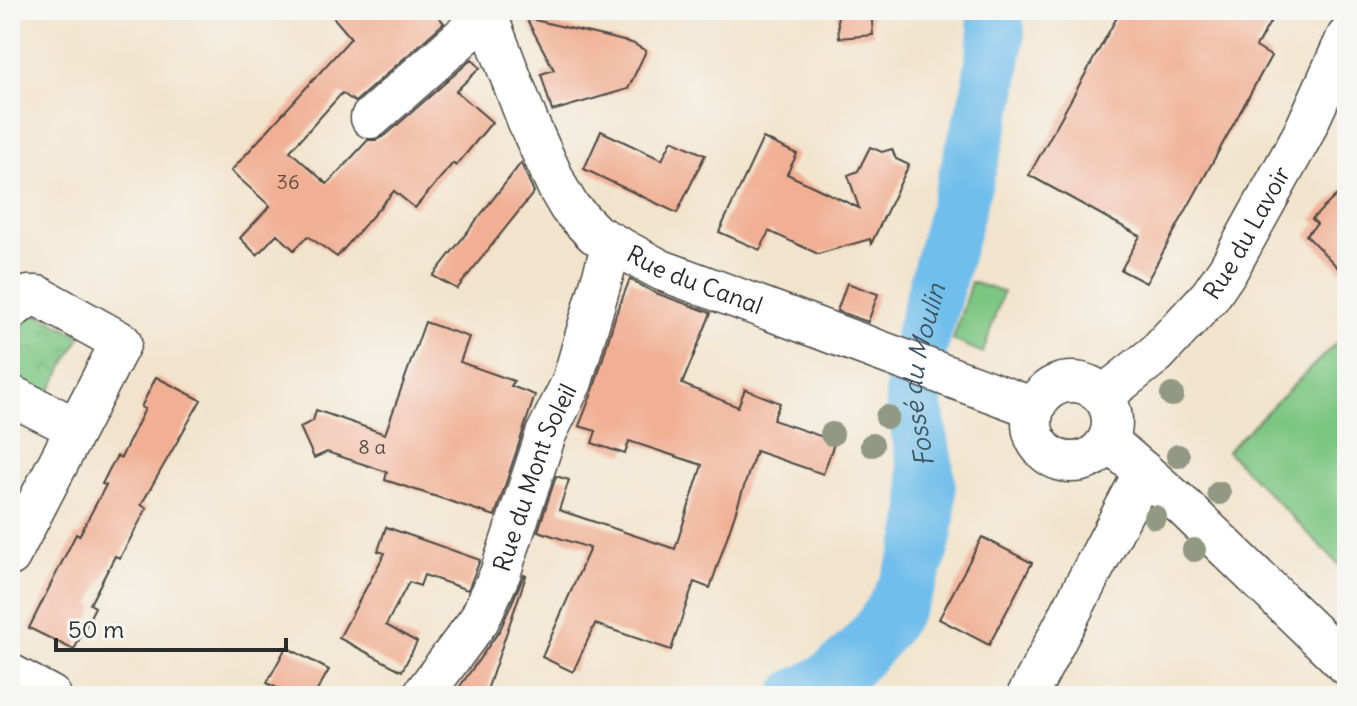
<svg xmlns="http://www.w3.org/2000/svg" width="1357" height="706" font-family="Delius,sans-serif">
	<defs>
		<pattern id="park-crowns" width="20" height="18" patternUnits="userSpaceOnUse" patternTransform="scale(2)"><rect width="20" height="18" fill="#7dc682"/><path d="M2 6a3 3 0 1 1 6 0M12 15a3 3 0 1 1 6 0" fill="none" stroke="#67a16b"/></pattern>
	</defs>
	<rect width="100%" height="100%" fill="#f6f6f2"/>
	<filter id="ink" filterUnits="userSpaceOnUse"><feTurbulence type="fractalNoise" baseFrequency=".0125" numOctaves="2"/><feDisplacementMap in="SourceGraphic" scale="16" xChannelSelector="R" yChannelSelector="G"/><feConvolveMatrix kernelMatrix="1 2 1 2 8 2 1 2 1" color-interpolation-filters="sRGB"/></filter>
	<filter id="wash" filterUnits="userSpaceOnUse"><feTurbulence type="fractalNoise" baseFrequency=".006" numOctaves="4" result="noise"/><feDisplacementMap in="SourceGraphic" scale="32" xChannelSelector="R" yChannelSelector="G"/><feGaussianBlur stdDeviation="1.8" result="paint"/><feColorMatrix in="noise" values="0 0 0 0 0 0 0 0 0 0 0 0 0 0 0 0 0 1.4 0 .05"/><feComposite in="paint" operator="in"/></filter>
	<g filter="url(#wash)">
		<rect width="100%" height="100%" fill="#f2e4cc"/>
		<path fill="url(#park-crowns)" stroke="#547856" stroke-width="2" d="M36,313L81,336L47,396L10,379V332L13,325Z"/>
		<path fill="#7dc682" stroke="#547856" stroke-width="2" d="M971,282L1003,292L983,353L953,340Z
			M1347,332V573L1227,451Z"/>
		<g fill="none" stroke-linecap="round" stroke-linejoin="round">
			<path stroke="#70beeb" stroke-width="56" id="s1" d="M798,696C869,668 927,577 928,502C929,465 916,429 913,392C913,379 917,363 919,350L989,92L997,32L993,10"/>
		</g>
		<g id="blocks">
			<path fill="#f1af93" d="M327,10H433L444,23L355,102L342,93L290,151L327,184L368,140H376L386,135L472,59L480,68L456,91L492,122L456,166L453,163L415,208L394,191L337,257L308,236L294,250L277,234L257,255L240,238L270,206L231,171L351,38Z
				M837,10H871L873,35L839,38Z
				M1121,10H1277L1256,47L1271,56L1146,283L1121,270L1140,236L1029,175Z
				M526,18L632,43L646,51L628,89L552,111L541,74L554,70Z
				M601,131L662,160L672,140L705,155L677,213L584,169Z
				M763,138L797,154L787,174L859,208L848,175L858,171L870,147L882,152L892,149L896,159L909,165L871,244L870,239L818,254L769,231L760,250L719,232Z
				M521,163L534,192L457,289L433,276Z
				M1347,185V277L1306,235L1317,224L1312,219Z
				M630,279L653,292L711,313L682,384L738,407L745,389L780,403L773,420L835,441L823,474L756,451L710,588L694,582L671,650L595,624L573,672L542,657L590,548L538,531L556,476L569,480L559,510L675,549L702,465L629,441L625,454L592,443L596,431L579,426L594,388L616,314Z
				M847,283L878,294L868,322L837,311Z
				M425,322L469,337L460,362L514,381L511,386L535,395L495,516L385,480L387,472L327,452L314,458L300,427L313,421L316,410L385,434Z
				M156,377L201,400L141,505L147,508L120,558L115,556L90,604L95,607L74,650L29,628L76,534L79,536L106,485L102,484L110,468L117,456L121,458L145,409L141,407Z
				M386,527L480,560L468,590L424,575L420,586L409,582L386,625L417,642L402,671L339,638L385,553L378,551Z
				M982,537L1032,563L989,645L939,619Z
				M524,575L526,576L485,696H453L500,630Z
				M286,647L329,670L314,696H292L267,683Z"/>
		</g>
	</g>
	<g filter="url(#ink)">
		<use href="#blocks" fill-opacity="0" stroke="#494743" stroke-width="2"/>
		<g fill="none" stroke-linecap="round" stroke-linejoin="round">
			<defs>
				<g id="minor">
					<path id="s2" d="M485,10L528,122L558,188L569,207L595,234L661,270L1034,408"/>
					<path d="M371,118L487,15"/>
					<path d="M10,310L29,296H38L121,342L10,556"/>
					<circle cx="1072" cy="422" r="40"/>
					<path d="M10,395L76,428"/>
					<path id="s3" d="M1103,396L1156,354L1210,296L1229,268L1303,134L1347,37"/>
					<path d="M1108,441L1184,507L1347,665"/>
					<path d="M10,674L51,696"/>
					<path id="s4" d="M422,696L479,620L500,574L546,434L572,382L612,244"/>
					<path d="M1027,696L1144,472"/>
				</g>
			</defs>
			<use href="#minor" stroke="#494743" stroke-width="43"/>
			<use href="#minor" stroke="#fff" stroke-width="40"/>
		</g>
		<g fill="#929882">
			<circle cx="1172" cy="395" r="12"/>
			<circle cx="887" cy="417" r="12"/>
			<circle cx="832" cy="434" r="12"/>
			<circle cx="872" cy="445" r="12"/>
			<circle cx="1178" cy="456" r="12"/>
			<circle cx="1219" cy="493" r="12"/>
			<circle cx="1155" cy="517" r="12"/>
			<circle cx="1194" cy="550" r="12"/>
		</g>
	</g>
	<g text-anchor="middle" stroke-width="8" stroke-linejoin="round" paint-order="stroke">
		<g font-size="20" fill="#5c4c45">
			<text x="288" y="189">36</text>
			<text x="372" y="454">8 a</text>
		</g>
		<g font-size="24" fill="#2b2b2b" stroke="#f6f6f2">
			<text dy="8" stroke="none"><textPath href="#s3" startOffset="220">Rue du Lavoir</textPath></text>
			<text dy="8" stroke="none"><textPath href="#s2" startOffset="362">Rue du Canal</textPath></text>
			<text dy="8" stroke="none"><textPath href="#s4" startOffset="248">Rue du Mont Soleil</textPath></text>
		</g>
		<g font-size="26" font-style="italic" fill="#405765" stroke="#f6f6f2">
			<text dy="9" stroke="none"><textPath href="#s1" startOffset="374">Fossé du Moulin</textPath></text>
		</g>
	</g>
	<rect width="1357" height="706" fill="none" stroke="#f6f6f2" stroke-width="40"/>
	<path d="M56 638v12h230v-12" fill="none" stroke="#2b2b2b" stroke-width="4"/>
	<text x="68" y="638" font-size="24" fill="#2b2b2b" stroke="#f6f6f2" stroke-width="6" paint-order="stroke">50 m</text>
</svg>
